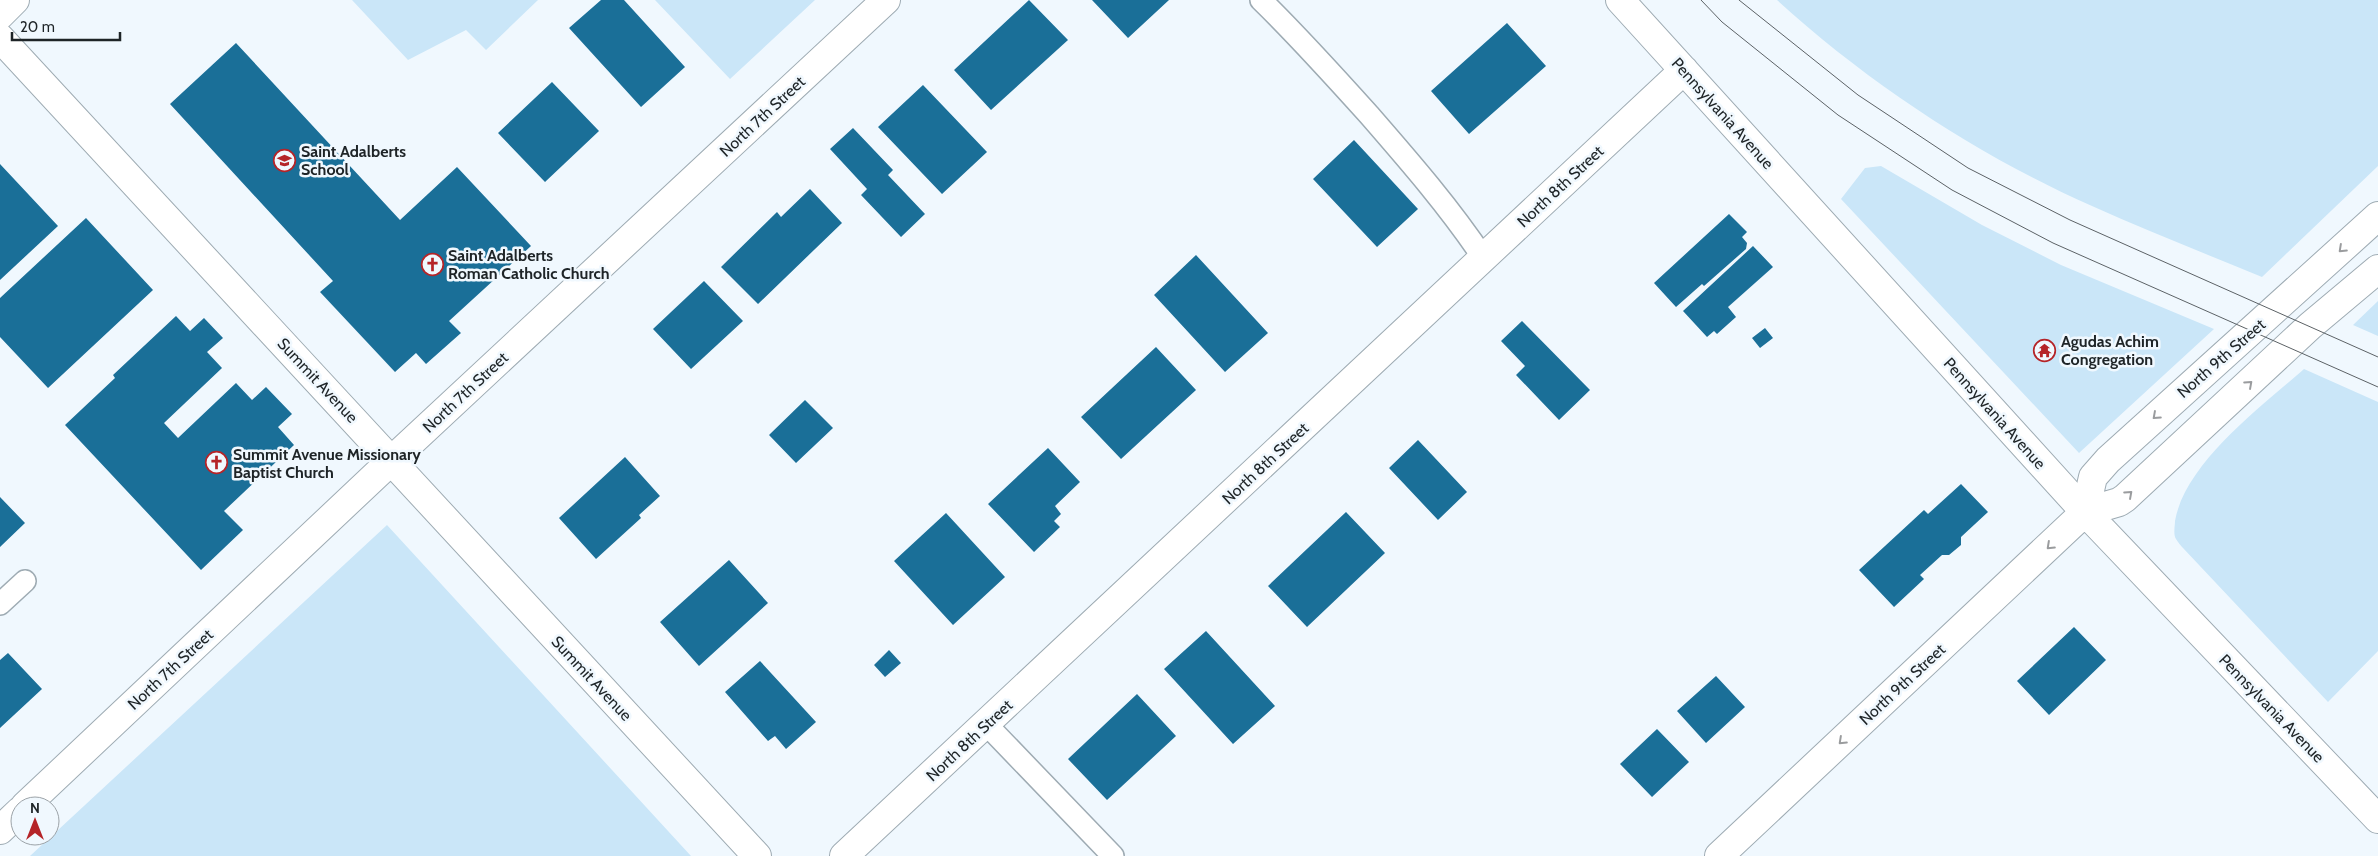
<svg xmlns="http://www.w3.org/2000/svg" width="2378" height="856" font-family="Cabin,sans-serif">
	<rect width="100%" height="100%" fill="#f0f8fe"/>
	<path fill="#cae6f8" d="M352,0H538L486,50L466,30L408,60Z
		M655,0H815L730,79Z
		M1777,0H2378V166L2262,277C2206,254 2148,231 2092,206C1979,156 1868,83 1777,0Z
		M1881,166L1982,225L2061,265L2214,329L2079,453L1841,199L1865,168Z
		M2378,301V336L2353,325Z
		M2304,369L2378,402V651L2328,702L2183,548C2181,546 2178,542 2176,539C2173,534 2175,526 2175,521C2185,463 2262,406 2304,369Z
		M387,525L691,856H30Z"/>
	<path fill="#1a6f98" d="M601,0H624L685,67L641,107L569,28Z
		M1029,0L1068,40L991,110L954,70Z
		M1092,0H1169L1128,38Z
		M1507,23L1546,66L1469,134L1431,91Z
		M236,43L400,220L457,167L531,246L449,321L461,333L426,364L416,353L395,372L320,292L333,281L170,104Z
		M552,82L599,131L545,182L498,133Z
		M923,85L987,152L942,194L878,127Z
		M853,128L893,170L888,175L925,214L901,237L861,195L867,189L830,149Z
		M1354,140L1418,209L1377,247L1313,179Z
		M0,164L58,226L0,280Z
		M810,189L842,223L758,304L721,267L777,212L781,217Z
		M1729,214L1747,232L1742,237L1747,243L1746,249L1704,286L1702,284L1676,307L1654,283Z
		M86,218L153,290L48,388L0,337V298Z
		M1753,246L1773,267L1728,307L1736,317L1717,334L1714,331L1707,337L1683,311Z
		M1196,255L1268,333L1225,372L1154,295Z
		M704,281L743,321L691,369L653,329Z
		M176,316L190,331L204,318L223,338L207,352L222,368L164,423L178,438L236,383L252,400L266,387L292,414L278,427L294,445L224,511L243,530L201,570L65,425L115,378L113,375Z
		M1522,321L1590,390L1559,420L1516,375L1525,366L1501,341Z
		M1765,328L1773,338L1760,348L1752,338Z
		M1156,347L1196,390L1121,459L1081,417Z
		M805,400L833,428L796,463L769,435Z
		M1418,440L1467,492L1438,520L1389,468Z
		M1048,448L1080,482L1055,506L1061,514L1054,521L1060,527L1034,552L988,504Z
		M625,457L660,496L639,515L641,518L596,559L559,518Z
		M1961,484L1988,512L1961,537V545L1949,555H1942L1920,575L1924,579L1894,607L1859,570L1924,510L1928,514Z
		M0,497L25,523L0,547Z
		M1346,512L1385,553L1307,627L1268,586Z
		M946,513L1005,577L953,625L894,561Z
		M729,560L768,603L699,666L660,622Z
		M2074,627L2106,660L2049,715L2017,681Z
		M1206,631L1275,706L1233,744L1164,669Z
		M889,650L901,663L885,677L874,665Z
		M8,653L42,689L0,728V660Z
		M760,661L816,722L786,749L775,736L768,741L725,692Z
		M1716,676L1745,707L1706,743L1677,711Z
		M1137,694L1176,736L1107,800L1068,759Z
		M1657,729L1689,762L1652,797L1620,764Z"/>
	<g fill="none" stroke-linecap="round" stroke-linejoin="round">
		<defs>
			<path id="lane" d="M1261,0C1299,37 1334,76 1370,116C1410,162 1450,208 1484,259
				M0,604L25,581
				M986,724L1113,856"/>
			<path id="street" d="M1620,0L2085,512
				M0,15L15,0
				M0,38L757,856
				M25,806L392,460L886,0
				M0,830L20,811
				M844,856L1684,70"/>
			<path id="secondary" d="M2085,512L2378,819
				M2085,512L2093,477L2108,460L2378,216
				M1719,856L2085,512L2119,502L2125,498L2310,326L2378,269"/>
		</defs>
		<use href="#lane" stroke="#9eabb3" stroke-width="24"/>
		<use href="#street" stroke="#9eabb3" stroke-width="30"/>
		<use href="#secondary" stroke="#9eabb3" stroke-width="30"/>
		<use href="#lane" stroke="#fff" stroke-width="21"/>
		<use href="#street" stroke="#fff" stroke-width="28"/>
		<use href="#secondary" stroke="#fff" stroke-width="28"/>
		<path stroke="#5c6266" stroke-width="1" d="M1701,0L1722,22L1838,115L1952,190L2053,243L2378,387
			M1739,0L1858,95L1968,168L2070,220L2378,357"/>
	</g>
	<defs><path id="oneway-chevron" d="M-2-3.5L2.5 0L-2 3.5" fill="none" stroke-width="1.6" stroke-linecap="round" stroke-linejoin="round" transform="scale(1.25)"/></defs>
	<g stroke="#9a9c9e">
		<use href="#oneway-chevron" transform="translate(2342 249) rotate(137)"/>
		<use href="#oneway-chevron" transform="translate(2249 384) rotate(-42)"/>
		<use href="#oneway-chevron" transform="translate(2156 416) rotate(138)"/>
		<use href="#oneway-chevron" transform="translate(2129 494) rotate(-42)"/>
		<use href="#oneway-chevron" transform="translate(2050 546) rotate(137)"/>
		<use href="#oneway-chevron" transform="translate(1842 741) rotate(137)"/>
	</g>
	<defs>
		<symbol id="school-ring" viewBox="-11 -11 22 22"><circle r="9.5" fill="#f0f8fe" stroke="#b52428" stroke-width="1.5"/><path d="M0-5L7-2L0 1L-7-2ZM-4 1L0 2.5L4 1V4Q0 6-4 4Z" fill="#b52428"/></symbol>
		<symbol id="church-ring" viewBox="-11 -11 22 22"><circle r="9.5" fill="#f0f8fe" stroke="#b52428" stroke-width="1.5"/><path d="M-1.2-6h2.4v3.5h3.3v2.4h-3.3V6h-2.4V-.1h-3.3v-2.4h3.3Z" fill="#b52428"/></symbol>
		<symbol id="temple-ring" viewBox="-11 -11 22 22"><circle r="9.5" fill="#f0f8fe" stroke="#b52428" stroke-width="1.5"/><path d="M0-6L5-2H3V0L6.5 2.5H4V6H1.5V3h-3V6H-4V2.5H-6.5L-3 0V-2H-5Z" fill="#b52428"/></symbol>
	</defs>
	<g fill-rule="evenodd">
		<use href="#school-ring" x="272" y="148" width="25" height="25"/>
		<use href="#church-ring" x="420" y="252" width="25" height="25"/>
		<use href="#temple-ring" x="2032" y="338" width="25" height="25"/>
		<use href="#church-ring" x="204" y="450" width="25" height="25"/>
	</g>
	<g text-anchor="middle" stroke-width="5" stroke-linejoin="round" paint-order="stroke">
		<g font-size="16" fill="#1e2427" stroke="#f0f8fe">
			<text transform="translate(1723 113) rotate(48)" y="6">Pennsylvania Avenue</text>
			<text transform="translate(762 116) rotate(-43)" y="6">North 7th Street</text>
			<text transform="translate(1560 186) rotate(-43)" y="6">North 8th Street</text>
			<text transform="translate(2221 358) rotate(-41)" y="6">North 9th Street</text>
			<text transform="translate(318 380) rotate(47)" y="6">Summit Avenue</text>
			<text transform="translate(465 392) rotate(-43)" y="6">North 7th Street</text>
			<text transform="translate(1995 413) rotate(48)" y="6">Pennsylvania Avenue</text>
			<text transform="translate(1265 463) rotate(-43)" y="6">North 8th Street</text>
			<text transform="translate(170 669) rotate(-43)" y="6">North 7th Street</text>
			<text transform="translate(592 678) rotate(47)" y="6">Summit Avenue</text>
			<text transform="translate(1902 684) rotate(-43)" y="6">North 9th Street</text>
			<text transform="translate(2272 708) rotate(46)" y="6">Pennsylvania Avenue</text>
			<text transform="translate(969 740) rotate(-43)" y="6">North 8th Street</text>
		</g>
		<g font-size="16" font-weight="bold" fill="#1e2427" stroke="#f0f8fe" text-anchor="start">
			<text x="301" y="157">Saint Adalberts<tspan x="301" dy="18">School</tspan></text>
			<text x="448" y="261">Saint Adalberts<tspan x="448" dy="18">Roman Catholic Church</tspan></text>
			<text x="2061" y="347">Agudas Achim<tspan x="2061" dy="18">Congregation</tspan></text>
			<text x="233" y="460">Summit Avenue Missionary<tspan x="233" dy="18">Baptist Church</tspan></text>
		</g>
	</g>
	<g transform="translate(35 821)"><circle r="24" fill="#f0f8fe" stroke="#9ca3a8"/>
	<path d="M0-4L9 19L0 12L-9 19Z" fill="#b52428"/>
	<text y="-8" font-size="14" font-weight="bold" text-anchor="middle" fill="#1e2427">N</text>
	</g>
	<path d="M12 32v8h108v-8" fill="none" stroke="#1e2427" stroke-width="2.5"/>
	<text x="20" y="32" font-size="15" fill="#1e2427" stroke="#f0f8fe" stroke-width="4" paint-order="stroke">20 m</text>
</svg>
